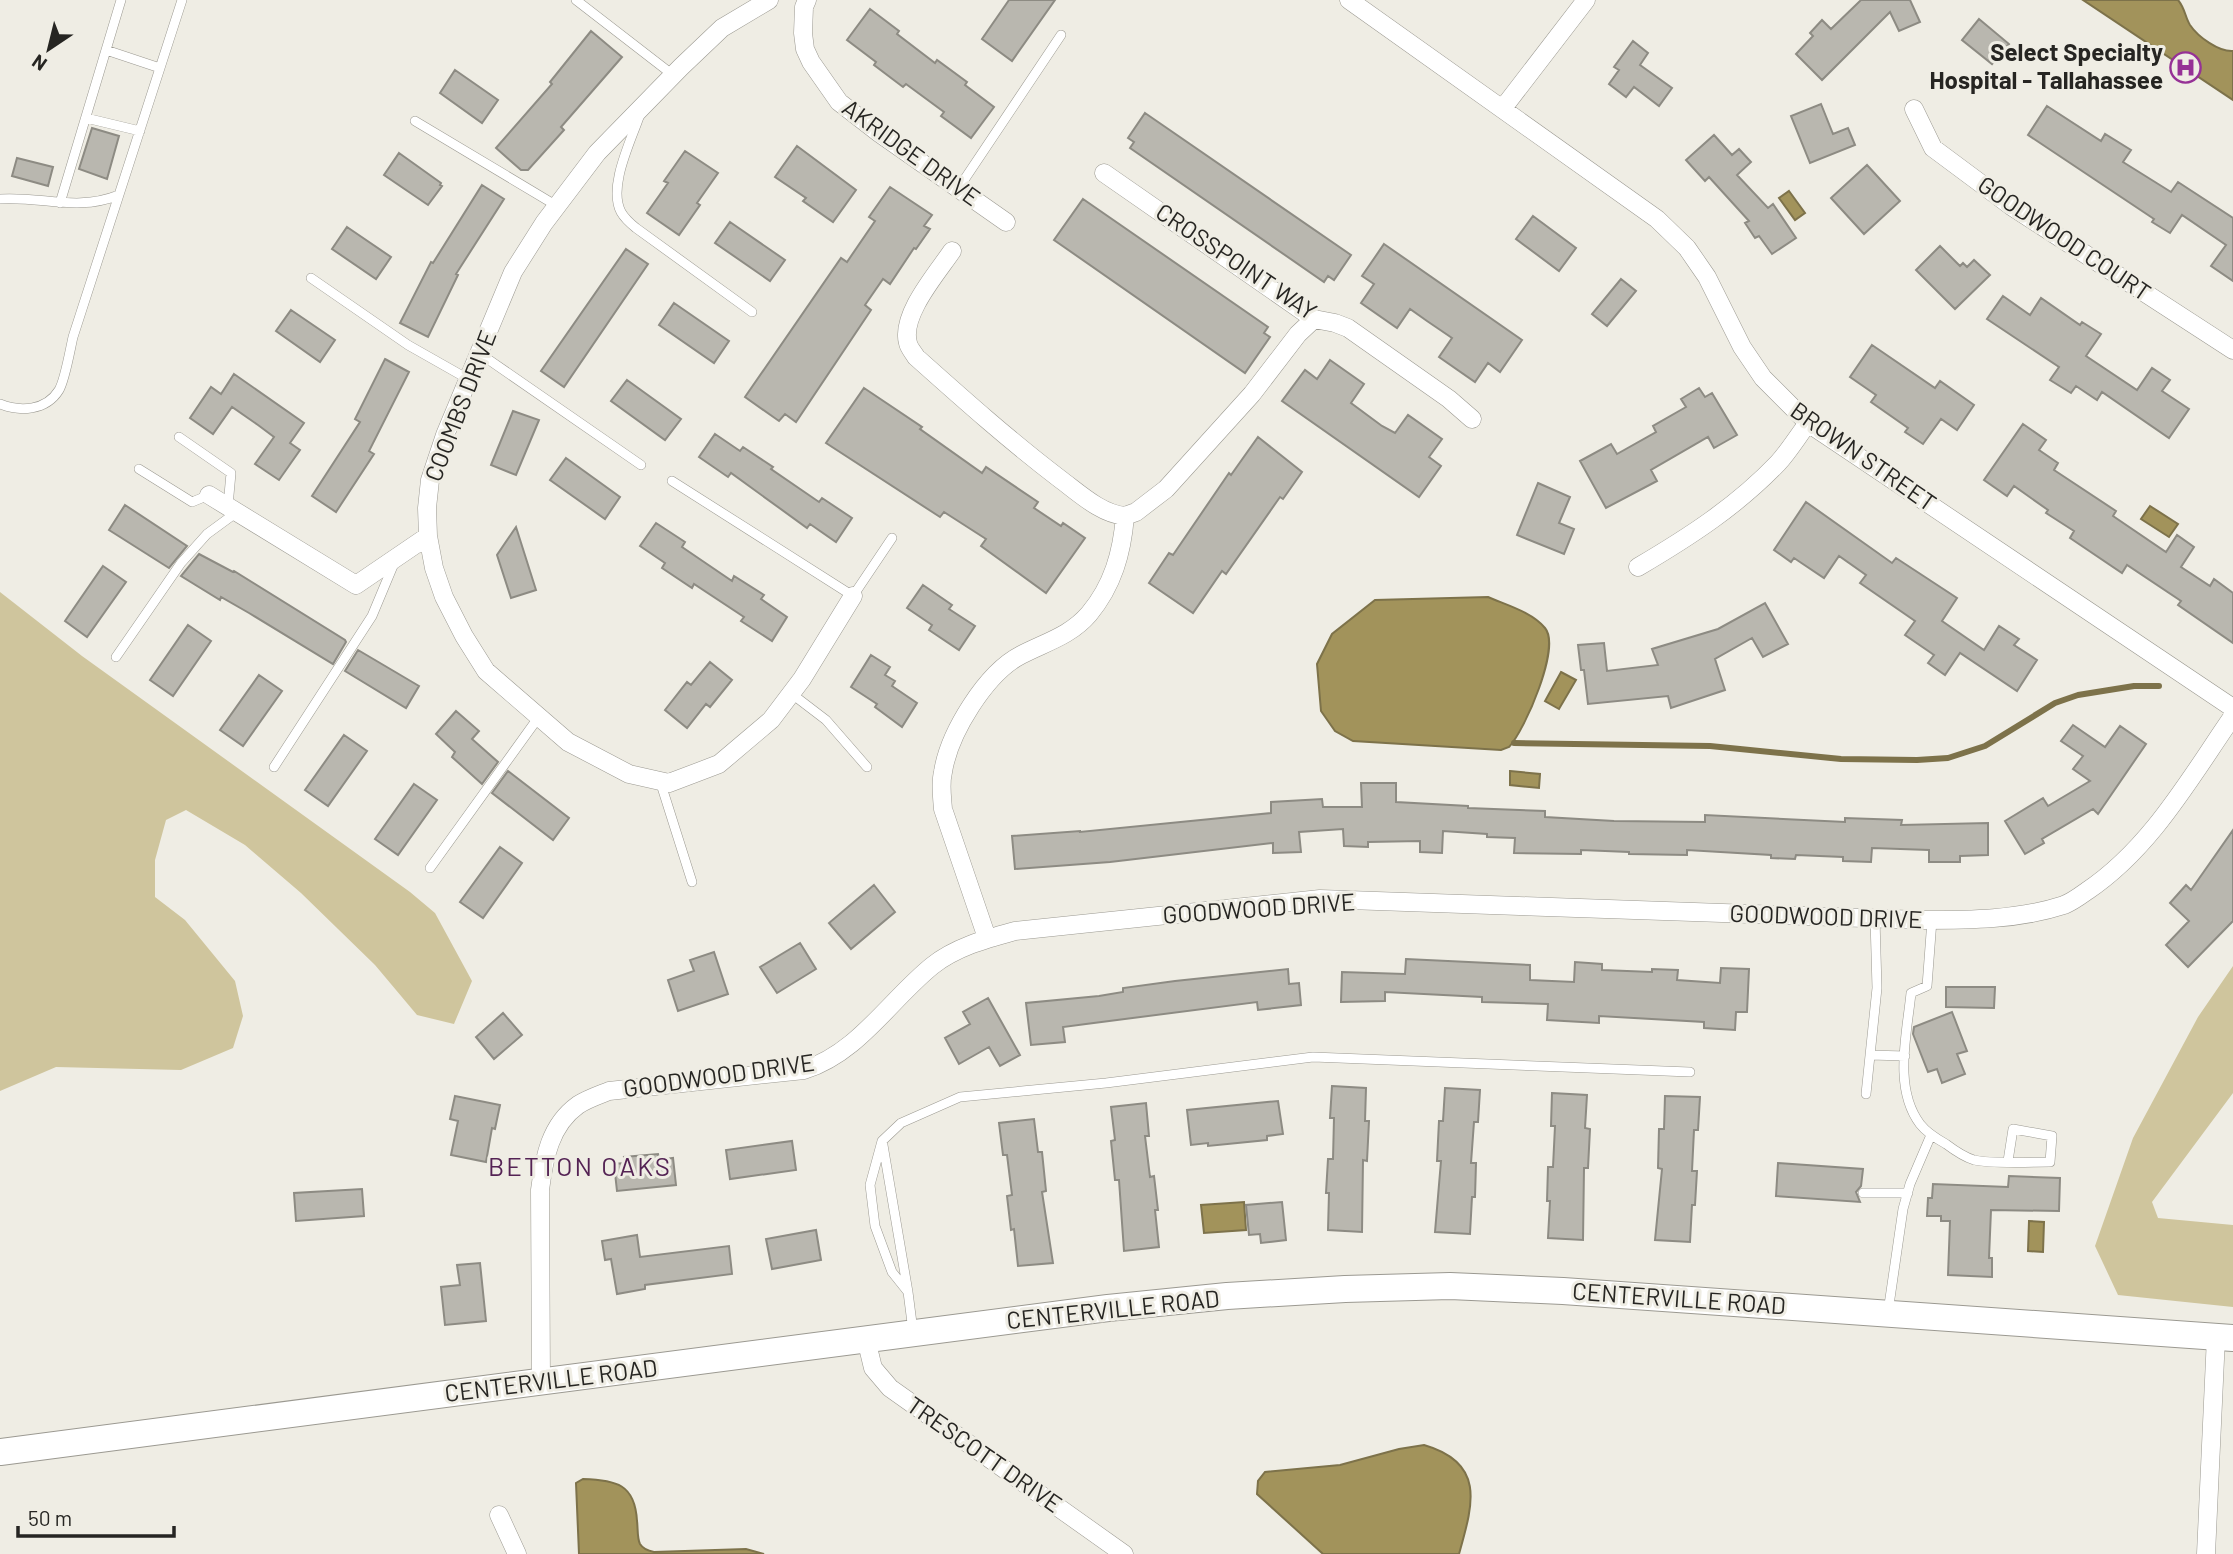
<svg xmlns="http://www.w3.org/2000/svg" width="2233" height="1554" font-family="Barlow,sans-serif">
	<rect width="100%" height="100%" fill="#efede4"/>
	<path fill="#cfc59d" d="M0,592L82,656L410,892L435,913L472,981L454,1024L417,1015L375,965L301,893L245,845L186,810L166,820L155,860V897L185,920L235,981L243,1016L233,1048L181,1070L56,1067L0,1091Z
		M2233,966V1093L2152,1202L2158,1218L2233,1225V1307L2118,1295L2095,1246L2133,1138L2198,1017Z"/>
	<path fill="#a2935b" stroke="#7d724a" stroke-width="2" d="M2083,0H2178C2185,8 2185,17 2190,25C2198,37 2219,52 2233,51V100Z
		M1789,191L1805,213L1795,220L1779,198Z
		M2150,506L2178,524L2169,537L2141,519Z
		M1488,597C1506,605 1532,612 1545,628C1561,647 1525,730 1509,747L1501,750L1353,741L1335,731L1321,711L1317,664L1332,634L1375,600Z
		M1561,672L1576,680L1559,709L1545,701Z
		M1510,771L1540,774L1539,788L1510,785Z
		M1244,1202L1246,1230L1204,1233L1201,1205Z
		M2029,1221L2044,1222L2043,1252L2028,1251Z
		M1424,1445C1486,1463 1473,1504 1459,1554H1323L1257,1494L1258,1481L1265,1472L1340,1465L1399,1449Z
		M583,1479C616,1480 635,1484 637,1521C638,1528 637,1538 640,1544C643,1549 649,1551 654,1552L746,1549L764,1554H579L576,1483Z"/>
	<g fill="none" stroke-linecap="round" stroke-linejoin="round">
		<path stroke="#7d724a" stroke-width="6" d="M1514,743L1710,746L1841,759L1917,760L1948,758L1985,746L2055,703L2078,695L2134,686H2159"/>
	</g>
	<path fill="#b9b7af" stroke="#8d8b83" stroke-width="2" d="M1009,0H1055L1012,61L982,39Z
		M1861,0H1910L1920,22L1899,31L1890,12L1822,80L1796,54L1813,36L1810,33L1822,20L1831,29Z
		M870,9L899,31L897,34L935,63L937,60L967,82L965,85L994,107L971,138L941,116L944,112L906,84L903,87L874,65L876,62L847,40Z
		M1979,19L2009,44L1992,64L1962,40Z
		M591,31L622,57L561,127L564,130L528,170H521L496,148L552,84L550,82Z
		M1633,41L1648,53L1640,65L1672,88L1659,106L1634,87L1626,97L1609,84L1619,70L1614,67Z
		M455,70L498,100L482,123L440,93Z
		M1821,104L1833,134L1848,128L1855,145L1810,163L1791,116Z
		M2047,106L2101,141L2105,134L2131,150L2123,162L2171,192L2178,182L2233,218V281L2211,266L2226,245L2182,215L2170,233L2152,222L2154,219L2028,135Z
		M1145,113L1351,255L1334,280L1328,276L1324,282L1130,148L1134,142L1128,138Z
		M92,128L119,136L107,179L79,169Z
		M1714,135L1732,155L1739,149L1751,162L1737,175L1768,208L1773,204L1796,238L1772,254L1759,236L1755,238L1745,223L1749,221L1709,177L1705,181L1686,160Z
		M797,146L856,190L833,222L803,201L806,198L775,177Z
		M685,151L718,173L697,203L700,205L679,235L647,213L668,183L664,181Z
		M399,153L441,183L440,185L442,186L428,205L384,175Z
		M17,158L53,167L48,186L12,176Z
		M1867,165L1900,201L1864,234L1831,198Z
		M482,185L504,199L456,274L458,275L428,337L400,323L431,262L433,263Z
		M890,187L932,215L924,226L930,229L916,249L914,248L890,284L883,279L865,305L871,310L796,422L785,414L779,421L745,397L841,258L847,262L875,221L869,217Z
		M1083,199L1268,327L1264,333L1270,337L1245,373L1054,240Z
		M1533,216L1576,248L1559,271L1516,239Z
		M730,222L785,260L770,281L715,243Z
		M347,227L391,257L376,279L332,249Z
		M1384,244L1522,340L1500,372L1488,363L1475,382L1439,357L1452,338L1427,321L1410,309L1397,328L1361,303L1374,284L1362,276Z
		M1940,246L1960,266L1963,263L1967,267L1974,260L1990,275L1955,309L1916,270Z
		M626,249L648,264L564,387L541,371Z
		M1621,279L1636,291L1607,326L1592,314Z
		M2003,296L2030,315L2041,298L2080,325L2082,322L2101,334L2086,356L2137,390L2152,368L2170,380L2162,391L2189,409L2169,438L2102,392L2097,400L2076,386L2071,393L2050,380L2059,367L1987,319Z
		M674,303L729,341L714,363L659,325Z
		M291,310L335,340L320,362L276,331Z
		M1872,345L1935,388L1940,381L1974,405L1957,430L1941,419L1923,444L1905,432L1908,428L1871,402L1876,395L1850,377Z
		M385,359L409,372L369,451L374,454L336,512L312,496L360,422L355,419Z
		M1330,360L1364,384L1351,403L1382,426L1395,433L1408,415L1442,439L1429,457L1441,466L1419,497L1282,401L1305,370L1317,379Z
		M234,374L304,423L290,443L300,450L279,480L255,464L274,437L258,425L232,407L213,434L190,418L211,387L221,394Z
		M627,380L681,419L665,440L611,401Z
		M864,388L922,427L920,429L982,473L986,467L1038,502L1034,508L1061,526L1063,523L1085,538L1046,593L981,546L986,539L944,512L940,517L826,443Z
		M1699,388L1705,397L1712,393L1737,435L1714,448L1708,437L1651,470L1657,481L1606,508L1580,461L1611,444L1617,454L1656,432L1653,426L1686,407L1681,399Z
		M513,411L539,420L516,475L491,465Z
		M2023,424L2046,440L2039,450L2058,463L2054,470L2116,511L2113,516L2166,552L2177,535L2194,547L2181,567L2210,586L2214,579L2233,593V643L2178,605L2181,601L2127,565L2122,573L2070,538L2074,531L2046,513L2048,510L2014,486L2007,496L1984,480Z
		M715,434L740,451L743,447L773,467L771,469L819,502L822,498L852,518L836,542L810,524L807,528L731,473L728,477L699,457Z
		M1258,437L1302,472L1283,499L1280,497L1226,574L1222,571L1193,613L1149,583L1169,553L1173,555L1229,473L1231,475Z
		M566,458L620,497L605,519L550,480Z
		M1538,483L1570,497L1559,523L1574,529L1564,554L1517,535Z
		M1806,502L1892,563L1896,558L1957,598L1942,621L1984,650L1999,626L2019,639L2014,645L2037,660L2017,691L1960,653L1945,675L1928,663L1934,655L1905,635L1915,621L1860,583L1866,575L1839,556L1824,578L1794,558L1791,562L1774,550Z
		M125,505L187,546L169,568L109,530Z
		M656,523L685,542L682,547L732,581L734,576L764,595L761,599L787,617L772,641L741,621L744,617L694,584L692,588L662,568L665,563L640,546Z
		M516,527L536,590L511,598L497,555Z
		M199,554L233,572L234,571L345,640L346,642L333,664L249,613L221,597L220,600L181,576Z
		M103,566L126,582L87,637L65,621Z
		M923,585L952,605L949,609L975,626L959,650L929,630L932,625L907,608Z
		M1765,603L1788,644L1763,657L1752,638L1715,659L1725,690L1671,708L1668,696L1588,704L1584,670H1581L1578,645L1604,643L1607,671L1658,665L1652,649L1718,629Z
		M188,625L211,641L173,696L150,680Z
		M358,650L419,686L406,708L345,671Z
		M871,655L890,667L885,675L895,681L892,686L917,703L902,727L875,707L877,704L851,687Z
		M710,662L732,680L710,707L706,704L687,728L665,710L687,682L691,685Z
		M259,675L282,691L243,746L220,730Z
		M456,711L479,731L472,739L498,762L482,784L452,757L455,752L436,734Z
		M2073,725L2105,747L2120,726L2146,744L2098,814L2093,809L2042,839L2044,843L2025,854L2005,821L2043,798L2048,806L2090,781L2073,769L2083,756L2061,741Z
		M344,735L367,751L328,806L305,790Z
		M508,771L569,818L553,840L492,793Z
		M1361,783H1396V802L1468,806V808L1545,811V817L1614,821L1705,822V815L1845,822V818L1902,820L1901,825L1988,823V855L1960,856V862H1929V850L1872,848L1871,862L1843,861V857L1796,855L1795,859L1771,858V855L1687,850V855L1629,854V852L1581,850V854L1514,853L1515,838L1487,837V834L1443,831L1442,853L1420,852V841L1368,842V847L1344,846L1343,829L1299,832L1301,852L1273,853V843L1110,862L1015,869L1012,836L1080,831V832L1271,813V802L1322,799L1323,807H1362Z
		M414,784L437,800L398,855L375,839Z
		M2233,830V921L2188,967L2166,945L2189,921L2170,903L2186,885L2191,890Z
		M500,847L522,863L483,918L460,902Z
		M874,885L895,912L851,949L829,923Z
		M800,943L816,969L777,993L760,967Z
		M714,952L728,994L678,1011L668,980L694,971L690,960Z
		M1406,959L1530,965V980L1574,982L1575,962L1602,964V970L1652,972V969L1678,970L1677,980L1720,983L1721,968L1749,969L1747,1012H1736L1735,1030L1704,1028V1022L1599,1016V1023L1547,1020L1548,1004L1482,1002V997L1385,992V1001L1341,1002L1342,972L1405,974Z
		M1288,969L1289,984L1299,983L1301,1005L1258,1010L1257,1002L1086,1024L1063,1027L1065,1042L1031,1045L1026,1003L1099,996L1123,992V988L1175,981Z
		M1946,987H1995L1994,1008L1946,1007Z
		M988,998L1020,1055L1000,1066L989,1047L959,1064L945,1038L970,1024L963,1012Z
		M1952,1012L1967,1051L1957,1054L1965,1074L1942,1083L1937,1069L1928,1072L1913,1034L1914,1027Z
		M503,1013L522,1035L494,1059L476,1037Z
		M1332,1086L1366,1088L1365,1121H1369L1367,1161L1363,1160L1362,1232L1328,1230L1329,1193H1326L1328,1159H1333L1334,1118H1330Z
		M1445,1088L1480,1090L1478,1122H1474L1471,1163H1476L1475,1197H1472L1470,1234L1435,1232L1441,1161H1437L1439,1121H1443Z
		M1552,1093L1587,1095L1585,1128L1590,1129L1588,1168H1584L1583,1240L1548,1238L1550,1201H1547L1548,1167H1553L1555,1126H1551Z
		M455,1096L500,1105L495,1129L492,1128L486,1162L451,1155L458,1121L450,1119Z
		M1665,1096L1700,1097L1698,1130H1694L1692,1171H1697L1695,1205H1692L1690,1242L1655,1240L1662,1169L1658,1168L1659,1129H1664Z
		M1278,1101L1283,1134L1267,1136V1140L1208,1146V1143L1191,1145L1187,1110Z
		M1146,1103L1149,1136H1145L1150,1177L1154,1176L1158,1210H1155L1159,1247L1124,1251L1119,1180H1115L1111,1141L1115,1140L1111,1107Z
		M1034,1119L1038,1152H1042L1046,1191L1042,1192L1053,1263L1018,1266L1014,1229L1011,1230L1007,1196L1012,1195L1007,1155H1003L999,1123Z
		M792,1141L796,1170L730,1179L726,1150Z
		M658,1154L659,1160L673,1158L676,1185L617,1191L614,1164L625,1163L624,1157Z
		M1778,1163L1863,1169L1861,1186L1856,1192L1860,1202L1776,1196Z
		M2009,1176L2060,1178L2059,1211L1991,1210L1989,1258H1992V1277L1948,1275L1950,1221H1941V1216H1927L1928,1198H1932L1933,1184L2008,1187Z
		M362,1189L364,1216L296,1221L294,1193Z
		M1282,1202L1286,1240L1261,1243L1260,1234L1249,1235L1246,1205Z
		M816,1230L821,1260L772,1269L766,1239Z
		M637,1235L640,1257L729,1246L732,1274L645,1285V1289L617,1294L611,1259L605,1260L602,1241Z
		M480,1263L486,1321L445,1325L441,1287L460,1285L457,1265Z"/>
	<g fill="none" stroke-linecap="round" stroke-linejoin="round">
		<defs>
			<path id="service" d="M576,0L673,75
				M106,50L160,68
				M639,117C630,143 608,187 621,212C625,219 631,224 636,228L752,312
				M86,118L140,131
				M415,121L557,206
				M958,189L1061,35
				M0,199C43,196 76,212 119,195
				M60,203L121,0
				M311,278L408,345L468,379
				M479,353L641,465
				M0,404C20,412 46,411 59,390C65,380 70,350 73,337L182,0
				M179,437L231,473L228,506
				M139,469L192,502L209,495
				M672,481L853,596L892,538
				M116,657L181,563L207,534L237,512
				M792,694L826,720L867,767
				M274,767L372,616L395,561
				M660,781L692,882
				M430,868L538,718
				M1932,920L1927,986L1911,993C1907,1034 1893,1088 1920,1124C1927,1133 1937,1139 1946,1144C1954,1150 1964,1157 1974,1160C1991,1164 2031,1162 2050,1162L2052,1136L2013,1129L2008,1161
				M1870,1055L1905,1056
				M1866,1094L1877,988L1875,919
				M883,1145L908,1292L913,1331
				M1863,1193H1908
				M908,1292L892,1272L875,1226L870,1185L882,1141L901,1123L960,1097L1106,1083L1313,1057L1690,1072
				M1888,1312L1903,1209L1910,1184L1931,1135"/>
			<path id="minor" d="M769,0L722,28L681,67L597,153L544,223L513,272L445,435L430,480L427,508L428,536L434,568L444,597L464,636L486,671L568,742L629,774L669,783L719,764L771,720L802,679L853,596
				M807,0L804,7L803,33L805,49L811,62L839,102L879,133L1006,222
				M1349,0L1657,219L1687,248L1707,277L1742,347L1763,378L1808,423L2233,708
				M1503,108L1586,0
				M1914,109L1933,148L2011,206L2233,350
				M1104,173L1314,319L1335,323L1348,328L1449,399L1472,419
				M952,251C938,272 900,315 908,343C909,348 913,352 916,357C963,399 1010,441 1060,479C1079,493 1101,514 1125,516
				M209,495L356,585L428,536
				M1638,567C1689,537 1737,506 1778,463C1789,451 1798,436 1808,423
				M987,938L943,809C942,796 940,784 943,772C949,733 986,673 1021,655C1046,642 1070,636 1089,614C1113,585 1122,553 1125,516L1136,512L1166,489L1252,394L1298,334L1314,319
				M866,1339L873,1368L890,1388L1124,1554
				M541,1383L540,1190C544,1158 550,1125 578,1105C587,1099 599,1095 609,1091L804,1070C858,1053 889,1001 932,966C956,947 986,939 1015,931L1320,899L1921,920C1969,920 2018,920 2064,905C2072,902 2080,896 2087,891C2151,848 2190,778 2233,716
				M499,1515L517,1554
				M2206,1554L2216,1337"/>
			<path id="secondary" d="M0,1452L1108,1308L1227,1296L1345,1289L1450,1286L1563,1291L2233,1338"/>
		</defs>
		<use href="#service" stroke="#9b9991" stroke-width="10"/>
		<use href="#minor" stroke="#9b9991" stroke-width="19"/>
		<use href="#secondary" stroke="#9b9991" stroke-width="28"/>
		<use href="#service" stroke="#fff" stroke-width="9"/>
		<use href="#minor" stroke="#fff" stroke-width="18"/>
		<use href="#secondary" stroke="#fff" stroke-width="26"/>
	</g>
	<defs>
		<symbol id="hospital-ring" viewBox="-11 -11 22 22"><circle r="9.5" fill="#efede4" stroke="#963196" stroke-width="1.5"/><path d="M-5-5h3v3.5h4V-5h3V5h-3V1.5h-4V5h-3Z" fill="#963196"/></symbol>
	</defs>
	<g fill-rule="evenodd">
		<use href="#hospital-ring" x="2168" y="50" width="35" height="35"/>
	</g>
	<g text-anchor="middle" stroke-width="6" stroke-linejoin="round" paint-order="stroke">
		<g font-size="24" font-weight="bold" fill="#262522" stroke="#efede4" text-anchor="end">
			<text x="2163" y="61">Select Specialty<tspan x="2163" dy="28">Hospital - Tallahassee</tspan></text>
		</g>
		<g font-size="24" fill="#262522" stroke="#efede4">
			<text transform="translate(911 153) rotate(36)" y="8">AKRIDGE DRIVE</text>
			<text transform="translate(2064 239) rotate(34)" y="8">GOODWOOD COURT</text>
			<text transform="translate(1236 262) rotate(34)" y="8">CROSSPOINT WAY</text>
			<text transform="translate(461 406) rotate(-69)" y="8">COOMBS DRIVE</text>
			<text transform="translate(1863 457) rotate(35)" y="8">BROWN STREET</text>
			<text transform="translate(1259 909) rotate(-4)" y="8">GOODWOOD DRIVE</text>
			<text transform="translate(1826 917) rotate(2)" y="8">GOODWOOD DRIVE</text>
			<text transform="translate(719 1076) rotate(-8)" y="8">GOODWOOD DRIVE</text>
			<text transform="translate(1679 1299) rotate(4)" y="8">CENTERVILLE ROAD</text>
			<text transform="translate(1113 1310) rotate(-6)" y="8">CENTERVILLE ROAD</text>
			<text transform="translate(551 1381) rotate(-7)" y="8">CENTERVILLE ROAD</text>
			<text transform="translate(984 1455) rotate(35)" y="8">TRESCOTT DRIVE</text>
		</g>
		<g font-size="26" letter-spacing="2" fill="#542354" stroke="#efede4">
			<text x="580" y="1176">BETTON OAKS</text>
		</g>
	</g>
	<g transform="translate(49 49) rotate(215)" stroke="#efede4" stroke-width="5" paint-order="stroke">
	<path d="M0-5L12 26L0 18L-12 26Z" fill="#262522"/>
	<text y="-10" font-size="19" font-weight="bold" text-anchor="middle" fill="#262522">N</text>
	</g>
	<path d="M18 1526v10h156v-10" fill="none" stroke="#262522" stroke-width="3.5"/>
	<text x="28" y="1526" font-size="21" fill="#262522" stroke="#efede4" stroke-width="5" paint-order="stroke">50 m</text>
</svg>
